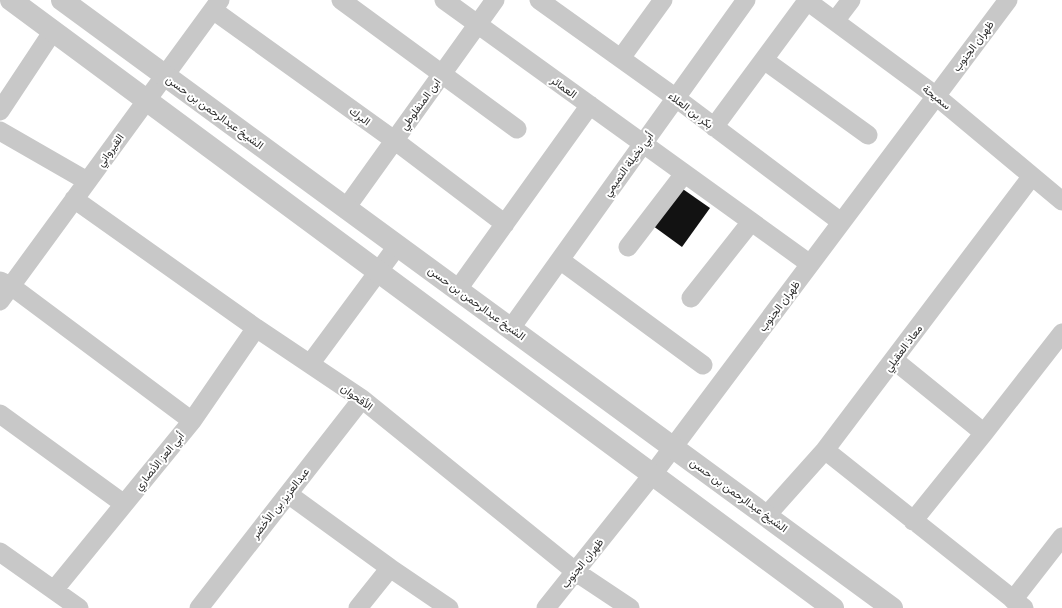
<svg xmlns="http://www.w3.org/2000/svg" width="1062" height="608" font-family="'Public Sans',Vazirmatn,sans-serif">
	<rect width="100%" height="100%" fill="#fff"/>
	<path fill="#121212" d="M677,185L710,208L682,247L649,223Z"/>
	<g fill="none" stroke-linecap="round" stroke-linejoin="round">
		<path stroke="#c8c8c8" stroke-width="19" d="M341,0L517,129
			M444,0L810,264
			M539,0L676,98L841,222
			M806,0L936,96L1062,201
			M213,10L394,140L505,224
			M835,21L851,0
			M621,58L663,0
			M764,60L868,135
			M0,111L53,31
			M714,127L807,1
			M0,131L87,181
			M74,199L256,328L362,399L576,572L630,608
			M346,208L495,0
			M628,247L684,174
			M560,260L703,365
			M0,281L11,286L192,421
			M458,289L590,105
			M691,298L751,222
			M0,301L220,0
			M511,328L746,0
			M894,360L984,433
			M310,364L398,245
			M0,414L124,504
			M825,450L1024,608
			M288,494L390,568L449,608
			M767,515L825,450L1032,176
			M913,521L984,433L1062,333
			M0,552L79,608
			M54,590L192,421L256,328
			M1013,600L1062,537
			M199,608L362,399
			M358,608L390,568
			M546,608L653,474L1008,0"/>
		<path stroke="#c8c8c8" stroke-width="22" d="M11,0L833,608
			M62,0L892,608"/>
	</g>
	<g text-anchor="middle" stroke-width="4" stroke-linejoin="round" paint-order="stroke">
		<g font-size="11" fill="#2b2b2b" stroke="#fff">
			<text transform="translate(973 46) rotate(-53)" y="4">ظهران الجنوب</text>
			<text transform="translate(564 87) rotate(36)" y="4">العمائر</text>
			<text transform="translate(937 97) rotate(38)" y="4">سميحة</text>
			<text transform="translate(420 104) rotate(-54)" y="4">ابن المنفلوطي</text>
			<text transform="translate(691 110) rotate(37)" y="4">بكر بن العلاء</text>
			<text transform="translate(215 112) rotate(36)" y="4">الشيخ عبدالرحمن بن حسن</text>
			<text transform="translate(360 116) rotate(36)" y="4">البرك</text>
			<text transform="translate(110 150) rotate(-54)" y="4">القيرواني</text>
			<text transform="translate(628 164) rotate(-54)" y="4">أبي نخيلة التميمي</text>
			<text transform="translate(477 303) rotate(36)" y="4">الشيخ عبدالرحمن بن حسن</text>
			<text transform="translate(779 306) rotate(-53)" y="4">ظهران الجنوب</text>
			<text transform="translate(903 348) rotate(-53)" y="4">معاذ العقيلي</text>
			<text transform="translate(357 397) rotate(36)" y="4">الأقحوان</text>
			<text transform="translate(159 461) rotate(-51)" y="4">أبي العز الأنصاري</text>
			<text transform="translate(739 495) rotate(36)" y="4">الشيخ عبدالرحمن بن حسن</text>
			<text transform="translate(280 503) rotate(-52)" y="4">عبدالعزيز بن الأخضر</text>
			<text transform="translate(582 563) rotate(-51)" y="4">ظهران الجنوب</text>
		</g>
	</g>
</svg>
